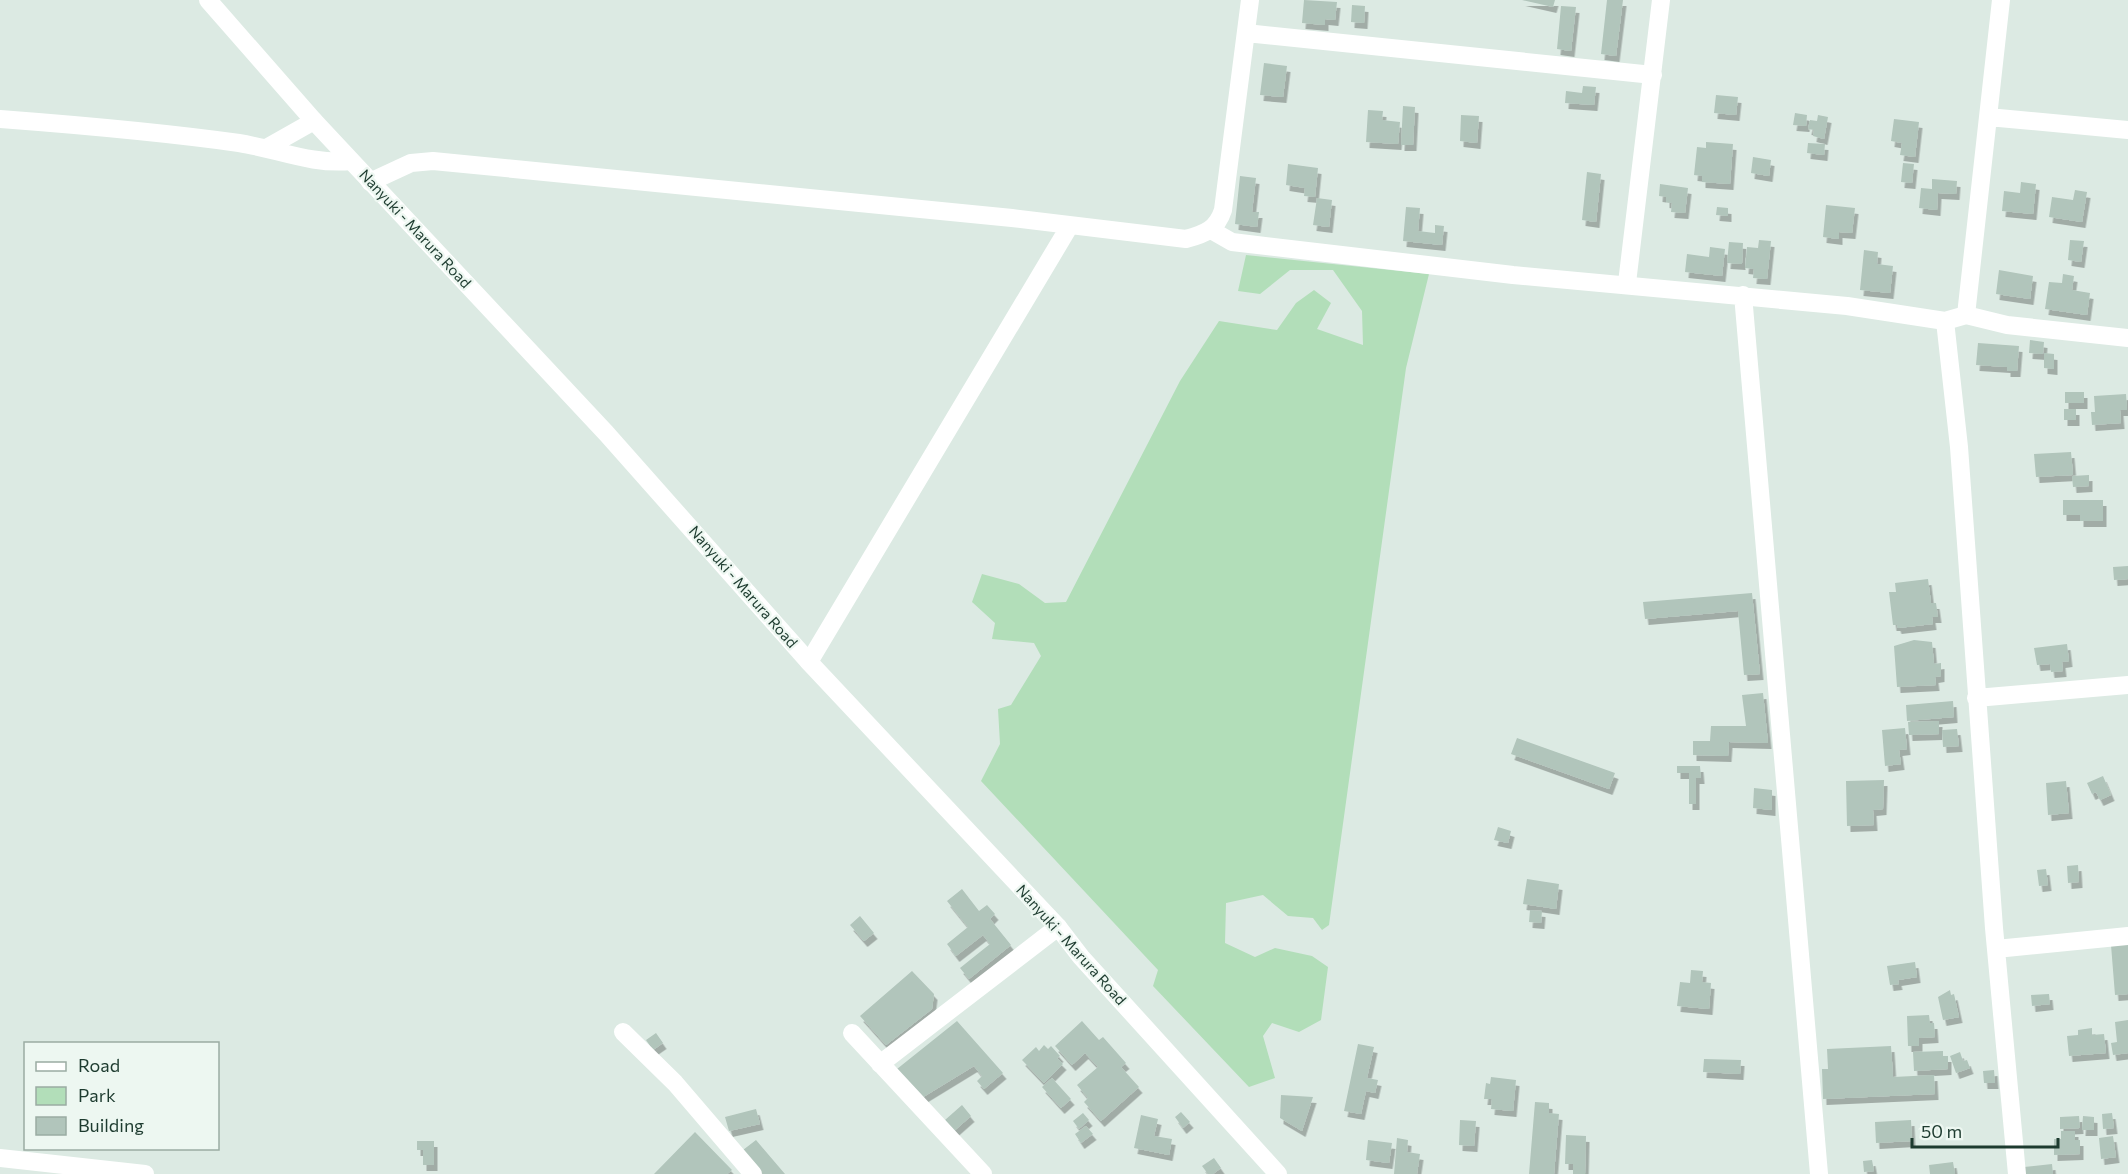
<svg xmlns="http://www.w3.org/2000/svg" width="2128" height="1174" font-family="Commissioner,sans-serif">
	<defs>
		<filter id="shadow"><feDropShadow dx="3.5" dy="6" stdDeviation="0" flood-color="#0004"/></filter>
	</defs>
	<rect width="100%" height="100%" fill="#dceae3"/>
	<path fill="#b2deb9" d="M1246,255L1429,274L1406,368L1329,925L1322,930L1313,918L1288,916L1263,895L1226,903L1225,943L1255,957L1275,948L1312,956L1328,967L1321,1020L1299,1032L1272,1023L1263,1036L1275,1078L1249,1087L1153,986L1158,970L981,781L1000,744L998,709L1011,705L1041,656L1034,643L992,639L995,623L972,602L982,574L1019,584L1045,603L1066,602L1180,381L1219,321L1277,330L1296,303L1314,290L1331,303L1317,329L1363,345L1362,311L1333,270H1290L1260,294L1238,291Z"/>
	<path fill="#b1c5bb" filter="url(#shadow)" d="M1304,0L1337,2L1335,20L1325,19V25L1302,23Z
		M1522,0H1555L1553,7Z
		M1607,0H1623L1616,56L1601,54Z
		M1352,5L1365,6L1364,23L1351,22Z
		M1561,6L1576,7L1571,51L1557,49Z
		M1264,63L1287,66L1283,97L1260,95Z
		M1583,86L1596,87L1594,105L1565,103L1566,91L1582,93Z
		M1716,95L1738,97L1736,115L1714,113Z
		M1403,106L1415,107L1413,145H1401Z
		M1368,110L1383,111L1382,120L1400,122L1398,144L1366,142Z
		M1795,113L1807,115L1806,126L1793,125Z
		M1461,115L1479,116L1477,143L1460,141Z
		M1818,115L1828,117L1824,139L1813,136L1814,130L1808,129L1810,120L1817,121Z
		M1894,119L1919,122L1915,157L1900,155L1902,143L1891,141Z
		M1706,142L1733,144L1730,184L1702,182V176L1694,175L1697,147L1706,148Z
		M1808,143L1825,144L1824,155L1807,153Z
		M1753,157L1771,160L1769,176L1751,173Z
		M1903,163L1914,164L1912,183L1901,182Z
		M1288,164L1318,168L1315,197L1304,196L1305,188L1286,185Z
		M1587,172L1601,174L1596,222L1582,220Z
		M1240,176L1256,178L1252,212H1259L1257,227L1235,224Z
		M1932,179L1957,181L1956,194L1938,193L1937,210L1919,208L1921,188L1932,189Z
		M2021,182L2036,184L2033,214L2002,211L2004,191L2020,193Z
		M1660,184L1688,188L1685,213L1671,212L1672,203L1666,202V197L1659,196Z
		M2075,190L2087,192L2082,222L2049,217L2052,197L2073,200Z
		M1317,198L1332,200L1329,227L1313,225Z
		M1826,205L1855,208L1852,233L1839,232V239L1823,237Z
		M1406,207L1420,208L1418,231L1435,233V225L1444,226L1442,245L1403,241Z
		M1717,207L1728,208V216L1716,215Z
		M1759,240L1771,241L1767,279L1753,278L1754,269L1745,268L1747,247L1758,248Z
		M2070,240L2084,241L2081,262L2068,260Z
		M1729,242L1743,243L1742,264L1727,263Z
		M1710,247L1725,249L1722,276L1685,272L1687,254L1709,257Z
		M1864,250L1878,252L1877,264L1893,266L1890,293L1860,290Z
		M1999,270L2033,276L2030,299L1996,294Z
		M2063,274L2074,276L2072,290L2090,293L2087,315L2045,309L2049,282L2062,283Z
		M2030,340L2044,342L2043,354L2029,353Z
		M1978,343L2019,346L2017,371H2007V367L1976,365Z
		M2044,353L2054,354V369L2044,368Z
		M2065,392H2084V403H2065Z
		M2126,394L2127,410H2120L2121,423L2092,425L2091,412H2095L2094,396Z
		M2064,409H2076V420H2064Z
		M2071,452L2073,475L2036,477L2034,454Z
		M2089,475V486L2073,487L2072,476Z
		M2063,500H2103V521H2080V515H2063Z
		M2128,566V579L2114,580L2113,567Z
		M1928,579L1931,603H1936L1938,617H1932L1933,624L1898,628L1897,625H1893L1889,592H1896L1895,583Z
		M1752,593L1760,674L1744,675L1738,611L1645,619L1643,602Z
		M1914,640L1932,642L1934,664L1941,663V676L1935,677L1936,685L1897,687L1894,646Z
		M2067,644L2069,661L2062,662L2063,671L2051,672L2050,664L2037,665L2034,648Z
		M1763,693L1768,743L1729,742L1728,756L1693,755V741H1710L1711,726H1746L1742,695Z
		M1953,701L1954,717L1907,721L1906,705Z
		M1939,721V734L1909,735L1908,722Z
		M1905,728L1907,749L1899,750L1901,764L1885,766L1882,730Z
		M1957,729L1959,746L1943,747L1942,730Z
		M1517,738L1615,773L1609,789L1511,754Z
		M1677,766H1700L1701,778H1696V804H1689V773H1677Z
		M2103,776L2111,795L2100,800L2096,792L2092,794L2087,783Z
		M1884,780L1883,809L1873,810L1874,825L1847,826L1846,781Z
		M2066,781L2069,813L2048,815L2046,783Z
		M1754,788L1772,790V810L1753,808Z
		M1498,827L1511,831L1508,843L1494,840Z
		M2078,865L2079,882L2068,883L2067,866Z
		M2046,869L2048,885L2039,886L2037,870Z
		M1527,879L1559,884L1556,909L1523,904Z
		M962,889L979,911L987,905L995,914L990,919L1011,945L969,979L960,968L990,944L983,935L956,956L947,944L968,927L947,901Z
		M1530,910L1542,911L1541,923L1529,922Z
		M860,916L874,933L864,941L850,925Z
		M2128,944V994L2115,995L2111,945Z
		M1915,962L1917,977L1898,980L1899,984L1890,985L1887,966Z
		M1691,970L1703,971L1702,982L1711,983L1709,1009L1677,1006L1680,982L1690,983Z
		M912,971L934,994L932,1009L886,1045L860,1016Z
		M1950,990L1951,995L1954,994L1959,1017L1943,1020L1938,997Z
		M2049,994L2050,1004L2032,1006L2031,995Z
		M1929,1015L1930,1023H1934L1935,1037L1919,1038V1046H1908L1907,1016Z
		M2128,1020V1053L2113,1055L2111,1043L2117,1042L2115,1022Z
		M957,1021L1003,1073L984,1089L977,1081L982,1076L974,1066L920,1099L897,1069Z
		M1082,1021L1099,1040L1103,1037L1126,1063L1121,1067L1139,1087L1101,1121L1084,1102L1088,1098L1077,1085L1098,1067L1085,1053L1072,1065L1055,1046Z
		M2092,1028V1035L2104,1034L2106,1053L2069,1056L2067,1036L2078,1035V1030Z
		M656,1033L663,1043L653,1050L646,1040Z
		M1358,1044L1374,1047L1367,1078L1378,1080L1375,1093L1366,1091L1361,1114L1344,1111Z
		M1044,1045L1048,1049L1051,1046L1060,1056L1057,1058L1063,1064L1044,1083L1022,1060L1036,1047L1039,1051Z
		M1891,1046L1893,1077L1934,1075L1935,1094L1823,1099L1822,1069H1828L1827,1049Z
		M1943,1051V1056H1948V1069L1914,1071L1913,1052Z
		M1960,1052L1963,1061L1967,1060L1970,1068L1956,1073L1950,1056Z
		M1704,1059L1741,1060L1740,1074L1703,1072Z
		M1994,1070L1995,1083H1984L1983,1071Z
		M1491,1077L1516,1080L1513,1111L1491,1109L1492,1099H1484L1486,1083L1490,1084Z
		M1052,1078L1071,1099L1061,1108L1042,1087Z
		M1281,1095L1313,1097L1302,1131L1280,1118Z
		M1535,1102L1549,1103V1113L1559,1114L1554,1174H1529Z
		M962,1105L971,1116L954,1131L945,1120Z
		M756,1109L760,1124L729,1131L725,1117Z
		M1181,1112L1190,1122L1183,1128L1175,1117Z
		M1083,1113L1089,1120L1079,1129L1073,1121Z
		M2112,1113L2114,1128L2103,1129L2102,1114Z
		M1141,1115L1158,1119L1154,1136L1172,1139L1169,1155L1134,1148Z
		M2079,1116L2080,1128L2060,1129V1117Z
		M2083,1116L2094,1117V1130H2082Z
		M1460,1120L1476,1121L1474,1146L1459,1145Z
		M1911,1120L1912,1141L1876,1143L1875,1122Z
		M1086,1126L1093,1134L1081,1143L1075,1134Z
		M2061,1131H2075V1140H2080V1154L2054,1155V1139H2061Z
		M695,1132L732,1170L727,1174H654Z
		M1566,1135L1586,1136L1585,1174H1573V1164H1565Z
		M2113,1136L2116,1157L2101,1159L2099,1138Z
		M1397,1138L1408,1140L1407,1152L1420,1154L1417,1174H1394Z
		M756,1140L785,1174H763L743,1150Z
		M1368,1140L1392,1143L1389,1163L1366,1160Z
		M417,1141H434V1165H423V1150H417Z
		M1214,1158L1221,1168L1213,1174H1208L1202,1166Z
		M1872,1160L1874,1171L1864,1172L1863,1161Z
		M1953,1162L1955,1174H1930L1929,1165Z
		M2052,1164L2053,1174H2025L2024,1167Z"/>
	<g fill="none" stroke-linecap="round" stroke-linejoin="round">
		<path stroke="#fff" stroke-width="18" d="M1246,33L1653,75
			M1988,117L2128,130
			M0,119C79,125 160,132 239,143C277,149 312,165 351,161
			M268,147L314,121
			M370,182L411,163L433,161L1012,218L1186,239C1205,234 1217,229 1223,210L1250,0
			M1211,230L1232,242L1513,275L1847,306L1945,321L1966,315L2007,325L2128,338
			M1627,283L1661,0
			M1743,295L1819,1174
			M1966,315L2001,0
			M1945,321L1959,447L1994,928L2017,1174
			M809,662L1069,227
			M1976,698L2128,685
			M1996,949L2128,936
			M623,1032L675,1083L753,1174
			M852,1033L983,1174
			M880,1064L1058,927
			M0,1158L145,1174"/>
		<path stroke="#fff" stroke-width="18" d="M208,0L314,121L606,433L809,662L1058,927L1081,957L1278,1174"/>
	</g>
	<g text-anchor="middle" stroke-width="4.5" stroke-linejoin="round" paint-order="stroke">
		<g font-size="15" fill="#1d3b2f" stroke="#edf7f1">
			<text transform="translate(415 229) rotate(47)" y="5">Nanyuki - Marura Road</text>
			<text transform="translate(743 587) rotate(49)" y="5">Nanyuki - Marura Road</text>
			<text transform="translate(1071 945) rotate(48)" y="5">Nanyuki - Marura Road</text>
		</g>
	</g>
	<rect x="24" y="1042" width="195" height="108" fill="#edf7f1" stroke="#9aaca3" stroke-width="1.5"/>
	<rect x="36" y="1062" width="30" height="9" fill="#ffffff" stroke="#9aaca3" stroke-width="1.5"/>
	<text x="78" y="1072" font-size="18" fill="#1d3b2f">Road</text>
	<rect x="36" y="1087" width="30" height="18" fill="#b2deb9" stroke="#9aaca3" stroke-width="1.5"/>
	<text x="78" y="1102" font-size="18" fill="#1d3b2f">Park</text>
	<rect x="36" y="1117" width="30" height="18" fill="#b1c5bb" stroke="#9aaca3" stroke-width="1.5"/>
	<text x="78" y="1132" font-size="18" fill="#1d3b2f">Building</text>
	<path d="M1912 1138v9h146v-9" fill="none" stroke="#1d3b2f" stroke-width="3"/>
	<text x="1921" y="1138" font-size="18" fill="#1d3b2f" stroke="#edf7f1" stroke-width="4.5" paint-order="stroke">50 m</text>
</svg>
